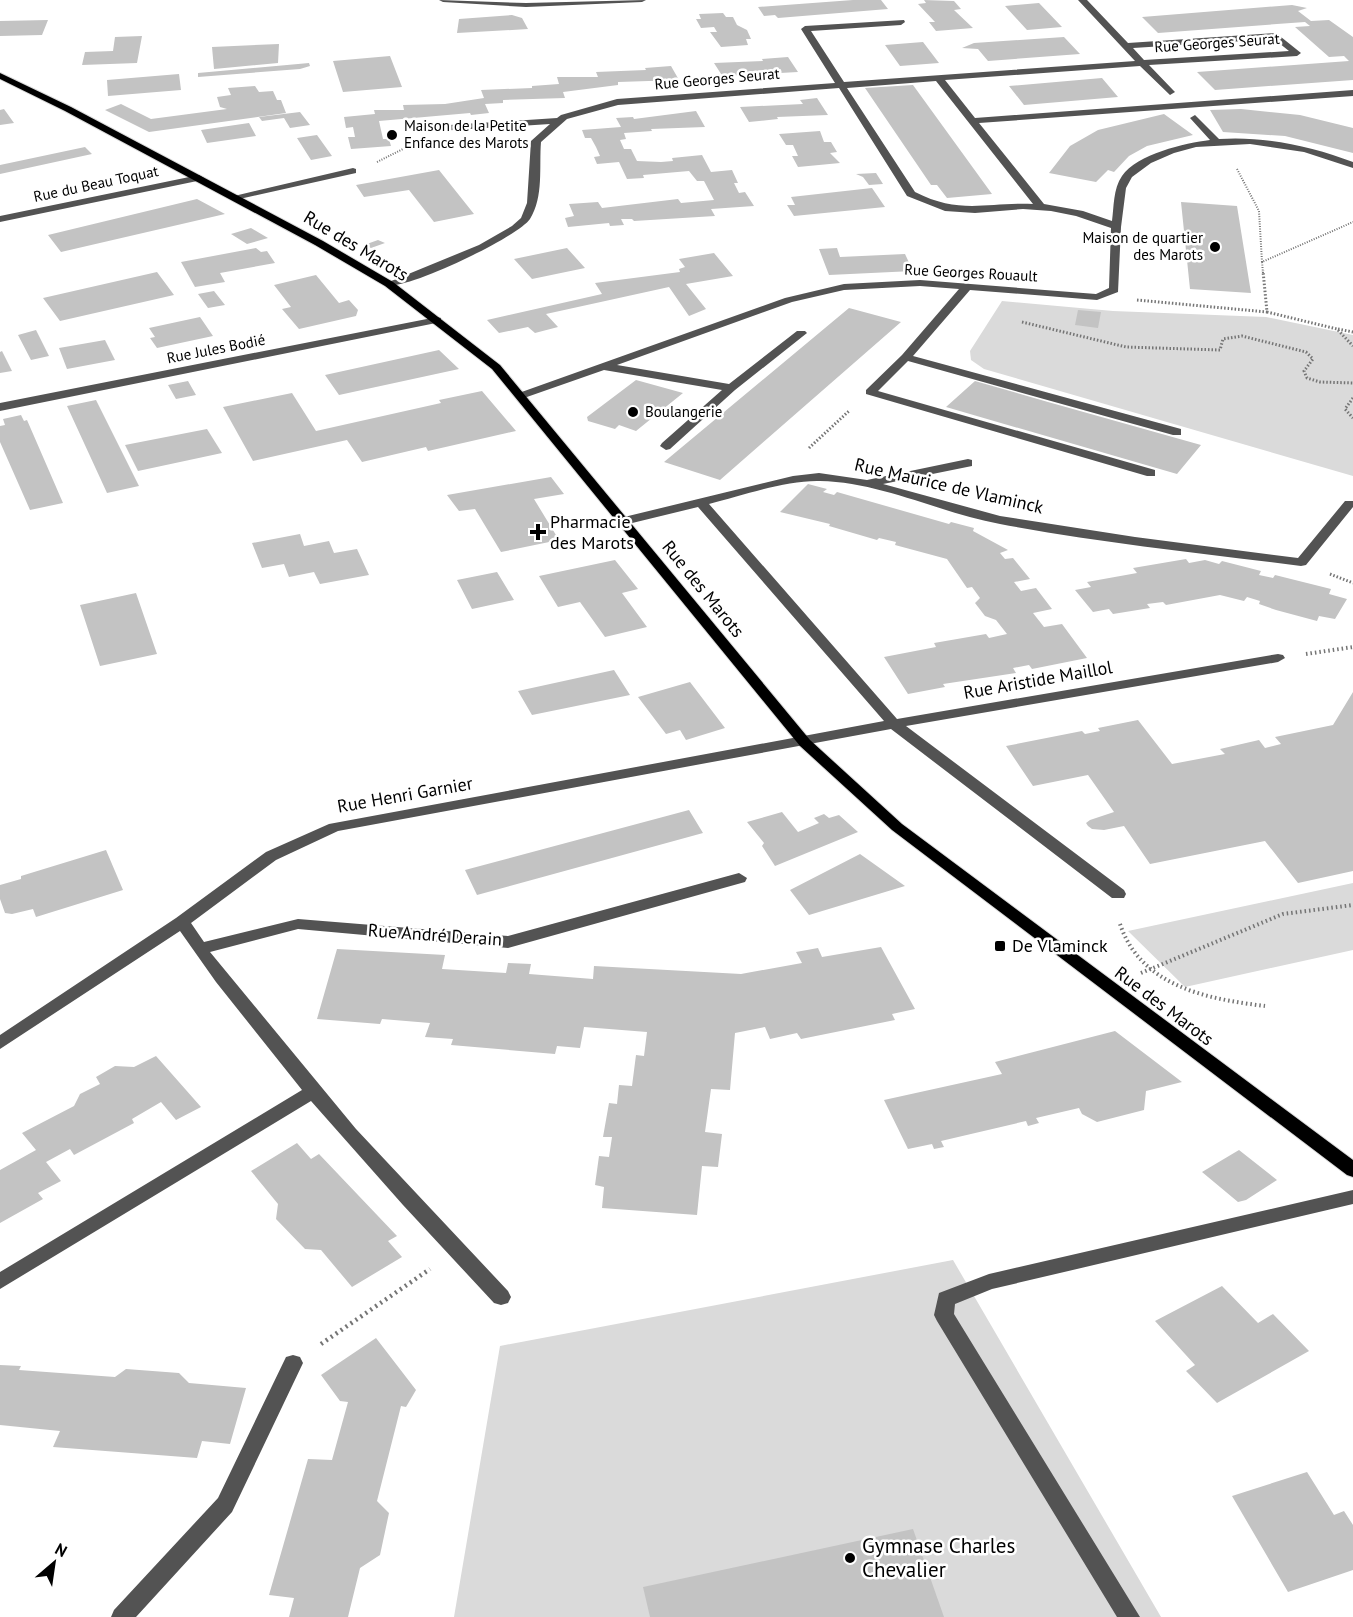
<svg xmlns="http://www.w3.org/2000/svg" width="1353" height="1617" font-family="'PT Sans',sans-serif">
	<rect width="100%" height="100%" fill="#fff"/>
	<path fill="#dadada" d="M1002,301L1113,311L1266,317L1353,335V476L984,369L971,360L970,351Z
		M1353,883V950L1185,987L1128,931Z
		M953,1260L1161,1617H454L500,1346Z"/>
	<path fill="#c3c3c3" d="M853,0H881L888,9L778,18L775,15L764,16L758,7Z
		M924,0L954,1L961,9L954,10L973,28L936,31L929,22H935L918,4L926,3Z
		M1039,3L1062,27L1027,30L1005,6Z
		M1292,5L1307,8L1298,11L1311,21L1329,20L1353,37V80L1215,90L1197,72L1349,61L1344,56L1329,57L1295,27L1310,26L1305,22L1158,33L1142,17Z
		M723,13L726,17H733L737,25L747,30L751,39H746L748,45L721,47L710,32H717L714,27L701,28L696,19H701L699,14Z
		M512,15L522,18L528,29L457,33L459,19Z
		M48,20L42,35L0,36V21Z
		M142,36L137,63L82,65L85,52L113,51L115,37Z
		M1064,37L1080,54L988,61L978,49L962,48L974,43Z
		M923,42L939,63L900,66L885,45Z
		M279,44L278,63L214,69L212,47Z
		M390,56L402,87L343,92L333,61Z
		M788,57L798,72L780,73L778,70L723,77L714,63L763,61L762,59Z
		M309,63L310,66L300,69L198,77V73Z
		M671,66L679,80L618,82V85L563,92L565,98L503,100V103L485,104L489,113L471,115L470,113L379,121L383,139H389L391,146L351,149L348,137H355L353,127L346,128L344,117L375,114L374,110H404L403,105L445,104L484,98L481,90L532,88V86L559,84L557,77H598L596,72L646,70L645,68Z
		M179,74L181,90L108,96L107,80Z
		M1102,78L1118,97L1024,105L1009,86Z
		M913,85L992,194L947,198L937,185H931L865,88Z
		M255,86L259,92L273,91L277,100H281L286,113L149,132L105,110L121,104L151,119L227,109L220,107L217,97L231,95L228,88Z
		M817,98L828,115L777,117L778,119L749,122L740,107L803,104L800,100Z
		M4,109L14,123L0,125V110Z
		M1241,109L1300,115L1353,128V153L1285,136L1223,132L1210,110Z
		M696,111L705,127L651,129L652,131L624,133L626,139L620,140L624,149H631L637,161L661,162L673,161L672,158L702,155L711,172L732,170L738,183H734L739,193L745,192L754,206L711,209L715,216L634,221L632,219H621L624,225L610,226L609,223L568,227L565,218L574,216L569,204L598,202L602,208L678,199L681,203L714,200L704,181H697L689,171L643,175L644,178L627,179L619,162L597,164L594,157L600,156L596,147L591,138H585L582,130L621,127L616,118L633,117L634,119Z
		M300,112L310,125L290,128L284,118L262,121L259,117Z
		M1164,114L1193,135L1147,146L1129,156L1114,172L1108,170L1096,182L1049,173L1070,146L1098,130Z
		M249,123L256,136L207,143L201,130Z
		M820,131L824,142H831L837,152L830,153L840,163L798,167L792,156H798L793,145H786L779,134Z
		M317,135L332,156L311,160L297,138Z
		M85,147L92,154L0,174V165Z
		M439,170L474,214L434,222L409,190L364,197L356,185Z
		M876,173L883,184L869,185L863,177L856,174Z
		M872,188L885,207L794,216L787,205H795L791,197Z
		M197,199L225,214L61,252L48,235Z
		M1181,202L1237,206L1251,293L1190,289Z
		M251,228L268,238L247,244L231,234Z
		M378,240L385,243L371,248L364,245Z
		M256,248L261,252L267,251L275,263L220,273L225,282L195,287L181,262Z
		M567,248L585,268L532,279L514,259Z
		M837,248L840,257L905,254L913,271L829,275L819,249Z
		M714,253L733,276L686,284L706,309L689,316L669,287L546,314L558,327L535,333L528,327L499,333L487,320L602,294L595,283L680,272L679,269L685,267L679,259Z
		M157,272L174,295L60,321L43,298Z
		M316,275L339,303L349,300L358,310L356,316L299,329L282,309L291,307L274,285Z
		M214,291L225,305L208,308L198,294Z
		M849,308L901,322L720,480L664,462Z
		M1078,310L1101,312L1098,328L1075,325Z
		M200,317L213,336L157,348L150,338L155,337L149,328Z
		M36,330L49,356L31,360L18,335Z
		M105,340L115,360L67,369L59,348Z
		M439,350L459,369L339,395L325,375Z
		M2,351L12,371L0,373V352Z
		M636,380L683,393L636,431L619,425L615,429L588,421L587,417Z
		M188,381L196,395L176,399L168,385Z
		M975,381L1048,402L1201,445L1177,474L946,407Z
		M482,391L516,431L428,451L426,447L362,462L347,440L253,461L223,407L292,393L316,431L441,403L439,400Z
		M96,400L139,486L107,493L67,406Z
		M21,415L24,421L27,420L63,503L30,510L0,442V426L5,425L3,419Z
		M207,429L222,453L138,471L125,445Z
		M551,477L564,494L534,499L559,540L501,552L475,509L459,511L447,495Z
		M808,484L827,489L823,492L834,495L837,492L949,524L951,522L974,528L973,531L1008,550L1000,553L1005,559L1013,558L1030,579L1014,582L1021,591L1036,588L1052,609L1033,613L1044,627L1062,624L1087,658L1032,669L1029,665L1013,668L1016,673L943,684L945,687L908,694L884,657L936,647L934,643L986,634L989,638L1007,634L996,620L985,616L975,603L980,598L972,587L967,588L947,559L895,545L896,542L879,538L877,540L829,526L830,524L780,512Z
		M300,534L304,546L329,541L334,553L357,549L369,575L320,584L314,572L289,577L284,564L262,568L252,543Z
		M1186,559L1189,563L1205,560L1219,564L1222,561L1261,571L1259,575L1273,578L1275,575L1331,589L1329,594L1347,599L1335,619L1319,616L1317,621L1276,610L1259,604L1260,601L1247,597L1244,601L1220,595L1166,605L1163,602L1147,604L1150,608L1113,614L1109,609L1093,612L1075,590L1091,587L1087,582L1137,573L1133,568Z
		M615,560L638,589L622,593L647,627L605,637L580,602L558,607L539,576Z
		M497,572L514,600L472,609L457,580Z
		M136,593L157,654L100,666L80,605Z
		M614,670L630,695L532,715L518,691Z
		M690,682L725,728L686,740L680,730L666,734L638,697Z
		M1353,692V871L1298,883L1265,841L1150,864L1124,826L1104,830L1092,829L1088,826L1086,823L1090,820L1114,812L1088,775L1033,786L1006,746L1082,731L1085,734L1100,731L1098,728L1138,720L1172,764L1225,754L1220,749L1259,740L1265,748L1281,744L1275,737L1333,725Z
		M689,810L703,833L477,895L465,870Z
		M782,812L798,832L819,823L814,818L824,814L829,818L839,815L858,832L775,866L762,846L764,843L747,822Z
		M106,850L123,890L36,917L33,909L12,914L5,913L0,899V885L21,879V876Z
		M860,854L905,886L809,915L790,890Z
		M881,947L915,1009L892,1014L895,1020L801,1039L797,1033L770,1039L765,1027L735,1033L730,1090L711,1089L705,1132L722,1134L718,1167L702,1166L697,1215L602,1208L604,1187L595,1185L599,1156L609,1157L612,1137H603L609,1103L617,1104L619,1085L632,1086L636,1055L644,1056L647,1032L584,1027L580,1048L557,1046L555,1054L451,1045L453,1039L425,1037L430,1023L382,1019L380,1024L317,1019L337,949L445,955L442,969L506,973L508,963L531,964L529,974L593,979L594,966L741,974L802,963L796,952L818,948L822,957Z
		M1115,1031L1182,1082L1146,1091L1144,1110L1097,1122L1082,1114L1079,1108L1036,1118L1039,1123L1028,1126L1026,1121L941,1141L944,1147L934,1149L932,1144L908,1149L884,1100L1002,1074L995,1062Z
		M156,1056L201,1107L176,1120L161,1102L132,1119L134,1123L74,1155L70,1149L46,1162L61,1181L38,1193L43,1199L0,1223V1170L36,1150L22,1133L74,1106L80,1094L100,1084L96,1077L115,1066L134,1067Z
		M297,1143L311,1159L319,1154L397,1236L388,1241L402,1257L352,1287L321,1250L305,1249L276,1219L278,1204L251,1171Z
		M1239,1150L1277,1180L1246,1200L1238,1202L1202,1172Z
		M1222,1286L1258,1323L1273,1314L1309,1351L1217,1403L1186,1371L1195,1365L1155,1321Z
		M376,1338L416,1390L406,1407L401,1406L377,1501L389,1513L380,1555L360,1568L348,1617H289L294,1598L269,1595L308,1459L332,1460L348,1402L340,1401L321,1375Z
		M0,1365L21,1366L19,1370L115,1377L126,1369L179,1373L189,1383L246,1388L230,1444L202,1441L197,1458L53,1447L60,1431L0,1425Z
		M1307,1472L1334,1515L1344,1511L1353,1525V1570L1288,1592L1232,1496Z
		M913,1529L944,1617H650L643,1587Z"/>
	<g fill="none" stroke-linecap="round" stroke-linejoin="round">
		<defs>
			<path id="major" d="M0,73L71,107L323,241L393,282L500,365L810,740L902,824L1353,1160V1177L1347,1175L892,830L800,746L492,369L385,286L315,245L65,111L0,79Z"/>
		</defs>
		<use href="#major" stroke="#dbdbdb" stroke-width="2"/>
		<path stroke="#757575" stroke-width="2" stroke-dasharray="1 1.5" stroke-linecap="butt" d="M377,162L403,149
			M1237,169L1259,211L1262,262
			M1263,273L1262,262L1353,222"/>
		<path stroke="#757575" stroke-width="3" stroke-dasharray="1.5 2" stroke-linecap="butt" d="M1137,300L1267,312L1263,271
			M1267,312L1337,329L1353,346
			M1022,322L1126,347L1220,350L1223,339L1242,336L1306,352L1313,359L1304,371L1307,378L1320,382L1353,383
			M1338,329L1353,332
			M1353,398L1345,409L1353,418
			M809,448L850,410
			M1330,574L1353,583"/>
		<path stroke="#757575" stroke-width="4" stroke-dasharray="1.5 3" stroke-linecap="butt" d="M1306,654L1353,647
			M1120,924C1141,987 1208,999 1265,1006
			M1141,973L1283,914L1353,905"/>
		<path stroke="#757575" stroke-width="4.5" stroke-dasharray="2 4" stroke-linecap="butt" d="M321,1344L430,1269"/>
		<path fill="#535353" fill-rule="evenodd" d="M439,0L526,3L646,0L642,2L526,7L443,2Z
			M1078,0H1087L1128,43L1276,33L1301,53L1297,56L1149,65L1173,90L1175,92L1170,95L1140,66L945,80L975,118L1353,90V96L979,123L1044,204L1083,211L1112,221C1114,207 1113,189 1122,176C1137,154 1185,143 1210,140L1190,118L1195,115L1219,139C1265,136 1311,146 1353,162V168L1304,152L1250,144L1196,147L1174,153L1151,163L1132,177L1126,188L1121,227L1118,292L1097,300L970,290L913,356L1181,429V435H1173L908,361L878,391L1155,470V476H1147L866,394V390L902,355L959,289L920,286L844,290L792,302L617,365L729,384L797,331H805L807,333L735,390L670,449L666,450L660,446L662,443L722,390L604,370L524,398H516V394L785,298L844,284L920,280L1096,294L1109,288L1111,228L1076,216L1051,211L1023,209L975,213L945,211L907,196L839,88L618,105L567,119L541,142C539,166 544,197 530,219C518,237 398,295 384,284L479,245L512,226L521,218L527,203L531,141L550,124L422,132L419,131V127L557,118L561,115L617,99L835,83L801,29L805,26L904,20L905,22L901,25L811,31L844,82L1135,61ZM1274,39L1289,51L1144,60L1133,48ZM936,81L1033,204C986,202 960,215 915,192L847,88Z
			M353,168L356,169V173L235,200L230,197Z
			M199,175L204,178L202,180L0,222V216Z
			M437,317L441,318V322L0,411V403Z
			M968,459L972,460V466L883,484L1000,516L1135,537L1298,558L1345,501H1353V507L1306,565L1301,566C1201,553 1099,543 1000,524C940,513 881,482 820,481C785,480 742,496 709,504L897,719L1278,654L1283,655L1285,658L1278,662L906,726L1124,890L1126,894L1124,898H1112L891,729L338,831L276,860L191,923L204,942L298,919L508,936L739,873L747,878L745,882L508,948L298,929L210,952L356,1129L508,1291L511,1297L508,1303L501,1305L494,1303L403,1205L311,1101L0,1289V1272L302,1090L216,982L180,931L0,1049V1035L176,918L266,852L329,824L884,721L698,507L624,525L618,521L620,518L793,476L819,473L867,480Z
			M1353,1190V1204L992,1289L955,1304L954,1314L1140,1617H1117L937,1321L934,1315L939,1293L989,1274Z
			M293,1355L300,1357L303,1363L232,1512L136,1617H111L114,1610L218,1498L286,1357Z"/>
		<use href="#major" fill="#000" fill-rule="evenodd"/>
	</g>
	<g fill="#000" stroke="#fff" stroke-width="2">
		<circle cx="392" cy="135" r="6"/>
		<circle cx="1215" cy="247" r="6"/>
		<circle cx="633" cy="412" r="6"/>
		<path d="M535 523h6v6h6v6h-6v6h-6v-6h-6v-6h6z"/>
		<rect x="994" y="940" width="12" height="12" rx="3"/>
		<circle cx="850" cy="1558" r="6"/>
	</g>
	<g text-anchor="middle" stroke-width="5" stroke-linejoin="round" paint-order="stroke">
		<g font-size="15" fill="#000" stroke="#fff">
			<text transform="translate(1217 43) rotate(-4)" y="5">Rue Georges Seurat</text>
			<text transform="translate(717 79) rotate(-5)" y="5">Rue Georges Seurat</text>
			<text transform="translate(96 184) rotate(-12)" y="5">Rue du Beau Toquat</text>
			<text transform="translate(971 273) rotate(3)" y="5">Rue Georges Rouault</text>
			<text transform="translate(216 349) rotate(-11)" y="5">Rue Jules Bodié</text>
		</g>
		<g font-size="15" fill="#000" stroke="#fff" text-anchor="start">
			<text x="404" y="131">Maison de la Petite<tspan x="404" dy="17">Enfance des Marots</tspan></text>
			<text x="1203" y="243" text-anchor="end">Maison de quartier<tspan x="1203" dy="17">des Marots</tspan></text>
			<text x="645" y="417">Boulangerie</text>
		</g>
		<g font-size="18" fill="#000" stroke="#fff">
			<text transform="translate(356 246) rotate(31)" y="6">Rue des Marots</text>
			<text transform="translate(949 486) rotate(13)" y="6">Rue Maurice de Vlaminck</text>
			<text transform="translate(703 589) rotate(51)" y="6">Rue des Marots</text>
			<text transform="translate(1038 680) rotate(-10)" y="6">Rue Aristide Maillol</text>
			<text transform="translate(405 795) rotate(-10)" y="6">Rue Henri Garnier</text>
			<text transform="translate(435 935) rotate(4)" y="6">Rue André Derain</text>
			<text transform="translate(1164 1006) rotate(37)" y="6">Rue des Marots</text>
		</g>
		<g font-size="18" fill="#000" stroke="#fff" text-anchor="start">
			<text x="550" y="528">Pharmacie<tspan x="550" dy="21">des Marots</tspan></text>
			<text x="1012" y="952">De Vlaminck</text>
		</g>
		<g font-size="21" fill="#000" stroke="#fff" text-anchor="start">
			<text x="862" y="1553">Gymnase Charles<tspan x="862" dy="24">Chevalier</tspan></text>
		</g>
	</g>
	<g transform="translate(54 1563) rotate(29)" stroke="#ffffff" stroke-width="4.5" paint-order="stroke">
	<path d="M0-4.5L10 22L0 15L-10 22Z" fill="#000000"/>
	<text y="-9" font-size="16" font-weight="bold" text-anchor="middle" fill="#000000">N</text>
	</g>
</svg>
